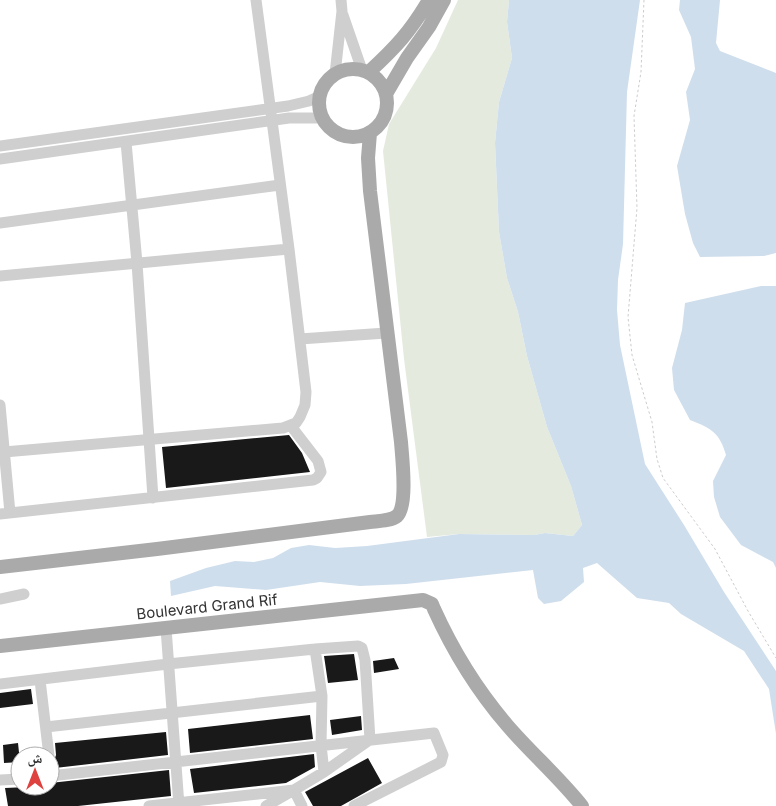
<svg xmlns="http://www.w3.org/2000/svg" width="776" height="806" font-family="Inter,'Noto Naskh Arabic',sans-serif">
	<rect width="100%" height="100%" fill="#fff"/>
	<path fill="#e4ebde" d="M458,0H509L507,22L512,58L499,102L495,143L499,232L507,278L518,312L527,356L547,427L571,486L582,525L573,536L545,533L534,535L459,534L427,537L404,359L383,151L389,124L436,48Z"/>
	<path fill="#cfdeec" d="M509,0H640L627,92L623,244L618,280L617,310L620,345L645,464L684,525L724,592L776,671V734L769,689L744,651L681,614L669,603L637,598L597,563L583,568L584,582L561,601L544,604L538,598L533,570L406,584L360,586L320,582L266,590L215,586L171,596L170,581L206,568L235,561L254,562L273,558L291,548L309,545L335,548L367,546L459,534L534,535L545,533L573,536L582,525L571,486L547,427L527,356L518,312L507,278L499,232L495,143L499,102L512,58L507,22Z
		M680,0H720L716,43L720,51L776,73V253L764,256L700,257L693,243L685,214L677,166L690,120L686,92L695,69L691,37L679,10Z
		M761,286H776V568L773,562L741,545L720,517L714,497L713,481L726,455C720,433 711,428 690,420L674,390L672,368L682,330L685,303Z"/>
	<path fill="#191919" d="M289,435L302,453L310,472L166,488L162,447Z
		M354,654L358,680L328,683L324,656Z
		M394,658L399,669L374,673L373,661Z
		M31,689L33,704L0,708V693Z
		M310,715L313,739L190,753L188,729Z
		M361,716L362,730L332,735L330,720Z
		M166,732L168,755L55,768L54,761L56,755L55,743Z
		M18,743L20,762L4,763L3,745Z
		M314,754L315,767L286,783L194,793L190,769Z
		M368,758L382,783L341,806H313L305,792Z
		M169,770L171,796L78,806H8L5,788L50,786V783Z"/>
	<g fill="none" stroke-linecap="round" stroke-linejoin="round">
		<path stroke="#ccc" stroke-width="1" stroke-dasharray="2.5 2.5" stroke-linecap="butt" d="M644,0L641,72L634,116L637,208L628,317L632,355L652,422L657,459L663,478L715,549L748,611L776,658"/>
		<path stroke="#cfcfcf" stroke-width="11" d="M343,15L362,70
			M335,74L342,11L341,0
			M126,142L137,263L153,498
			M0,146L288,106L309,101L320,96
			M0,159L289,118H323
			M0,223L280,185
			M0,276L289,249
			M300,339L386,333
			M0,405L10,513
			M4,452L283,428L296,423L300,417L305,405L306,392L289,249L256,0
			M0,514L313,480L317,478L321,472L318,461L291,426
			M0,599L24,594
			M166,628L179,806
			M315,649L322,696L321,745L324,772
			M40,680L49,756
			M0,684L168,664L315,649L358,646L362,648L365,660L370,740
			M46,727L322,696
			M50,776L434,733L443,755L441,762L354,806
			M0,780L20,779
			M149,806L294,790L324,772L368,741
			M266,806L294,790L302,806"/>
		<path stroke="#aaa" stroke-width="14" d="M319 103a34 34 0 1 1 68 0a34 34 0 1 1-68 0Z
			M369,72C396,47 410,32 429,0
			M386,94L407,58L429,27L444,0
			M0,567L157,549L370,522C378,521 391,521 397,516C408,506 402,456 401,442L370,191L368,158L370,133
			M0,646L423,600L432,604L434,609C453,651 477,690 507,725C531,753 559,777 582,806"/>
	</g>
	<g text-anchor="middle" stroke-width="5" stroke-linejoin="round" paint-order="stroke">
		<g font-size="15" fill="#323232" stroke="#fff">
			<text transform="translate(207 607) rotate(-6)" y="5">Boulevard Grand Rif</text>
		</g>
	</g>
	<g transform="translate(35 771)"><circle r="24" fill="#ffffff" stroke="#adadad"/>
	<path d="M0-4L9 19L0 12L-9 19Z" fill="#df423e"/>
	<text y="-8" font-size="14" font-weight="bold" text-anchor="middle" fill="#323232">ش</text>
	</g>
</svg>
